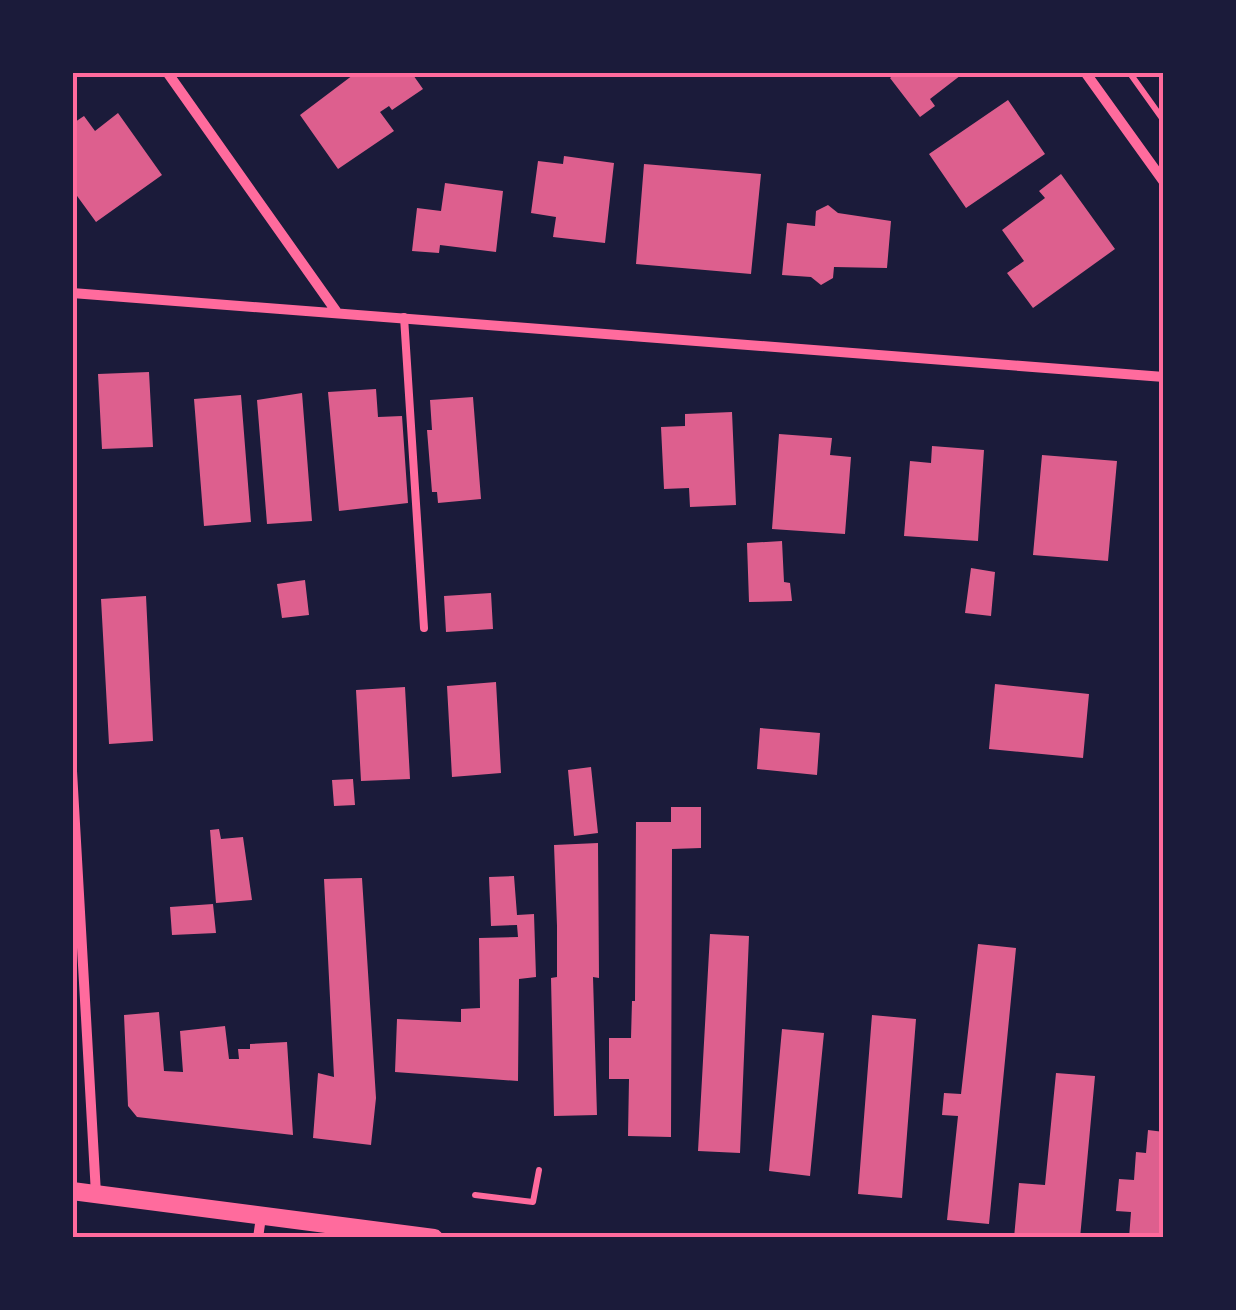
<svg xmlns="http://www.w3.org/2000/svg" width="1236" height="1310" font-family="'Work Sans',sans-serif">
	<rect width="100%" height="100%" fill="#1b1b3a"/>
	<path fill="#dd5f8e" d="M357,72H411L423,89L392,110L389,106L380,112L394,131L338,169L300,115Z
		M897,72H965L930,99L935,106L920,117L890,78Z
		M1008,100L1045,154L966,208L929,154Z
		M118,113L162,175L96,222L72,189V124L84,116L95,131Z
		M564,156L614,163L605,243L553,237L556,217L531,213L538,161L563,164Z
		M644,164L761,174L751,274L636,264Z
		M1061,174L1115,249L1033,308L1007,273L1024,261L1002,230L1045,198L1039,191Z
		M445,183L503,191L496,252L440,245L439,253L412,251L417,208L441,211Z
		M828,205L838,213L891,221L887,268L834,267L833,278L821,285L811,277L782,275L787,223L815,226L816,211Z
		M149,372L153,447L102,449L98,374Z
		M376,389L378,417L402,416L408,503L339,511L328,392Z
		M302,393L312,521L267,524L257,400Z
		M241,395L251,522L204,526L194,399Z
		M473,397L481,499L438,503L437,492H432L427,430H432L430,400Z
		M732,412L736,505L690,507L689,488L664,489L661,427L685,426V414Z
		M779,434L832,438L830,455L851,457L845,534L772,529Z
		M932,446L984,450L978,541L904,536L910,461L931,463Z
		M1042,455L1117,461L1108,561L1033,555Z
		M782,541L784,582L790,583L792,601L749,602L747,543Z
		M971,568L995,572L991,616L965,613Z
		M305,580L309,615L282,618L277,584Z
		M491,593L493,629L446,632L444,596Z
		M146,596L153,741L109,744L101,599Z
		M496,682L501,773L452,777L447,686Z
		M995,684L1089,694L1083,758L989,749Z
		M405,687L410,779L361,781L356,690Z
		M760,728L820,733L817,775L757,769Z
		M591,767L598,833L574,836L568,770Z
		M353,779L355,805L334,806L332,780Z
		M671,807H701V848L672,849L671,1137L628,1136L629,1079H609V1038H631L632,1001H635L636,822H671Z
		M219,829L221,839L243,837L252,900L216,903L210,830Z
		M598,843L599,978L593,977L597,1115L554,1116L551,978L557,977V926L554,845Z
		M514,876L517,915L534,914L536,977L519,979L518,1081L395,1072L397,1019L461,1022V1009L480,1008L479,938L518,937L517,925L491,926L489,877Z
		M362,878L376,1098L371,1145L313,1138L318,1073L334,1077L324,879Z
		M213,904L216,933L172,935L170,907Z
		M710,934L749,936L740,1153L698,1151Z
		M978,944L1016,948L989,1224L947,1220L958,1116L942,1115L944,1093L961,1094Z
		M159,1012L164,1071L183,1072L180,1031L225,1026L229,1059H239L238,1049H250V1044L287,1042L293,1135L137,1117L128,1106L124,1015Z
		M872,1015L916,1019L902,1198L858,1194Z
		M782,1029L824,1033L810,1176L769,1171Z
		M1056,1073L1095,1076L1080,1238H1014L1019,1183L1045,1185Z
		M1148,1130L1164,1132V1238H1129L1131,1212L1116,1211L1119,1179L1134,1180L1136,1152L1146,1153Z"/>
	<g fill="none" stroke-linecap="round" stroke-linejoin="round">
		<path stroke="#ff6b9d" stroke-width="6" d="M1129,72L1164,121
			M475,1195L533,1202L539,1170"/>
		<path stroke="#ff6b9d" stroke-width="8" d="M404,317L424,628"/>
		<path stroke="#ff6b9d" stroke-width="10" d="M167,72L336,311
			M1085,72L1164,182
			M72,293L1164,377
			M72,771L96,1194
			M258,1238L261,1217"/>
		<path stroke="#ff6b9d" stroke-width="18" d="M72,1191L434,1238"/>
	</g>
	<rect width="1236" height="1310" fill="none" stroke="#1b1b3a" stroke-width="150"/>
	<rect x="75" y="75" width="1086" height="1160" fill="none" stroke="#ff6b9d" stroke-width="4"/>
</svg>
